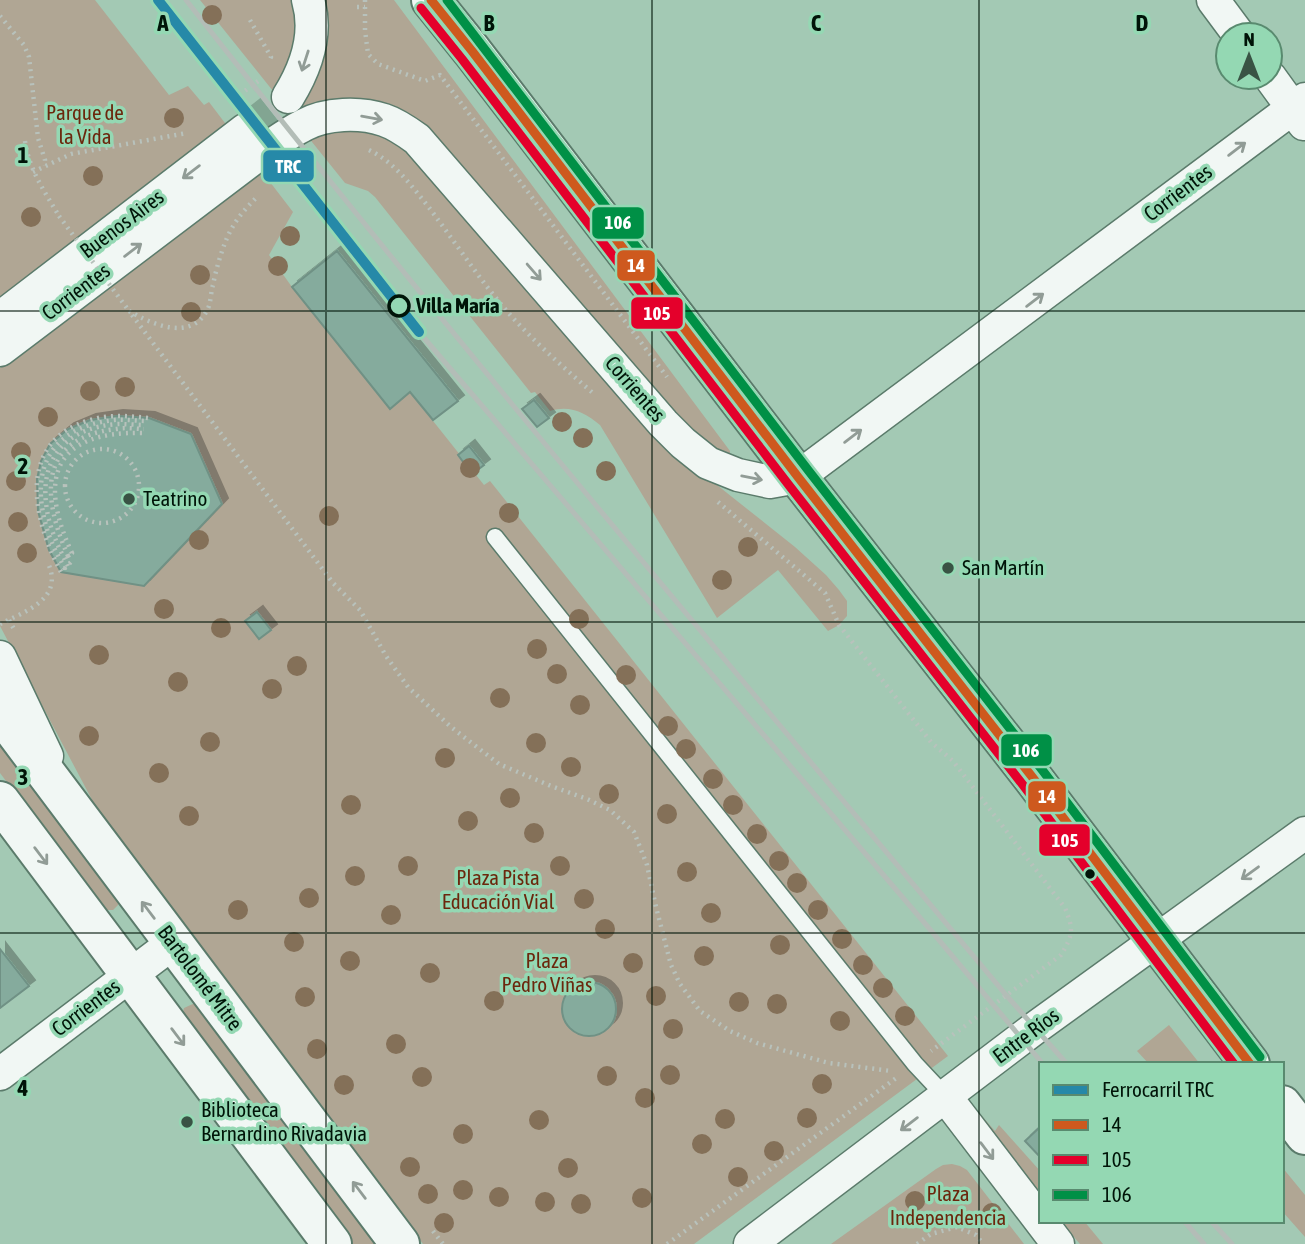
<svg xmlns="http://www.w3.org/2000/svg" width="1305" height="1244" font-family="'Asap Condensed',sans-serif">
	<defs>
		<filter id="shadow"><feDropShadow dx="6" dy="-6" stdDeviation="0" flood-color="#0004"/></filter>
	</defs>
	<rect width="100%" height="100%" fill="#a3c9b4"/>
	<path fill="#b0a694" d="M0,0H95L169,95L188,86L204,105L209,102L228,127L0,300Z
		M200,0H295L299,37L280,86L273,91Z
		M320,0H394L730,451V457L696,439L430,137L298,113L295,109Z
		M357,127L398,139L683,458L795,547L826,575L839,590L847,601V616L839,625L828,631L778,570L717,618L600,425C584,412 570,405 550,411L535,392L531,393L375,197L368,191L345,183L308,137Z
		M260,169L293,212L269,255L292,287L390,408L410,392L484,485L490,481L948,1056L694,1244H423L99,813L0,626V368L122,277Z
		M0,736L120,899L118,905L113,910H104L101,907L0,773Z
		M195,1003L202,1006L381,1244H353L184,1019L183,1012L184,1008Z
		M1169,1025L1200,1064H1149L1137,1051Z
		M981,1115L995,1131L999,1125L1041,1172V1199L975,1123Z
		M952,1164L960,1166L967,1170L1024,1244H831L936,1169L943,1165Z
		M1282,1167L1305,1195V1237L1282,1211Z
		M1060,1221H1084L1103,1244H1080Z"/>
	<path fill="#85ab9d" stroke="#6f9185" stroke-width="2" filter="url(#shadow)" d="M337,251L458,401L433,420L410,392L390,409L292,287Z
		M534,400L549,418L537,427L522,409Z
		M117,416L149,418L191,434L222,504L144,586L61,572L49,550L38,511L37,479L41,461L50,444L68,429L90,420Z
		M469,446L484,465L472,474L458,455Z
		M257,612L271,630L259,639L245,621Z
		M0,949L29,986L0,1008Z
		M562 1009a27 27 0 1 1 54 0a27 27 0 1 1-54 0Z
		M1039,1128L1041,1129V1158L1025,1141Z"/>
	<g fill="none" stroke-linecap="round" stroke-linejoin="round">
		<path stroke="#82a592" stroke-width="32" stroke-dasharray="32 16" stroke-linecap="butt" d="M245,130L288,97"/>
		<defs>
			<path id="service" d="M495,537L915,1064L945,1096"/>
			<path id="minor" d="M1213,0L1239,35
				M1270,77L1304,124
				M288,97C306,68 318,34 308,0
				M0,318L245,130
				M0,350L263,151C276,142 290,132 304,125C326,113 360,112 384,120C396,124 406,131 417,139L663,423L683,443L708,463L738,475L770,482L798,477L1305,99
				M0,657L47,756
				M0,1074L173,943
				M945,1096L1058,1244
				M750,1244L1035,1028L1305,833"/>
			<path id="secondary" d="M431,0L472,51L798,477L1033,778L1250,1064
				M0,712L400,1244
				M0,801L332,1244
				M1282,1105L1305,1135"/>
		</defs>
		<use href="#service" stroke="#5b7b6b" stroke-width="19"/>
		<use href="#minor" stroke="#5b7b6b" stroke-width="35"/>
		<use href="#secondary" stroke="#5b7b6b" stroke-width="42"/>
		<path stroke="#b8c2bc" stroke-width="4.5" stroke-dasharray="2 5" stroke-linecap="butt" d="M365,0V30L368,54L378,64L425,81L440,75L667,377
			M357,7H365
			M0,16L24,45L29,57L38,138L45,160V166
			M250,20L271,57L270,59
			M234,99L261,79
			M25,141C29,170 45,192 59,216
			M369,150C394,162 410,184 427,205C453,239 477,276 505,309C532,340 563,367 594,394
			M33,172L71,154L187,133
			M129,311C153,325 194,343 209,306C211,299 211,291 213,285C216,269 224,241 232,228C238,217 247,207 256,198
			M132,315L333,583L360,610L386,656L408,687L451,727L499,764L551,786L587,799L610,810L634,832L647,865L656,907L671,965L680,984L700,1011L730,1031L757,1043L829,1063L891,1071
			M142,433C54,431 37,478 72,553L68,556L71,562L61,572C33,521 15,441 90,420C109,414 129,416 149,418
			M65 486a37 37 0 1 1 74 0a37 37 0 1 1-74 0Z
			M718,502L825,593L839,625L931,742L953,761L1065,908C1074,930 1073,935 1061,955L931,1051
			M68,556C42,497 37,438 116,429C125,427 135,429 144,429
			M68,566C59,548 50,530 47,510C38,458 67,427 118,424C127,424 137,425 145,425
			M65,569C58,556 51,543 47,529C29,469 50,427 114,420C125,419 136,421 147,421
			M9,620L15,631
			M0,624C26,611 64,599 48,563
			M433,1231L443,1244
			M667,1244L899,1076
			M917,1244L931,1234L957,1227L976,1235L983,1244"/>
		<use href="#service" stroke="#f1f7f4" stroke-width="16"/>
		<use href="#minor" stroke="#f1f7f4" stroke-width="32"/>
		<use href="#secondary" stroke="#f1f7f4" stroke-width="38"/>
		<path stroke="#b3bdb7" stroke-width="5" d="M186,0C451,338 730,665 1006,995L1067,1064
			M419,332L928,927L1043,1064
			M1184,1221L1204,1244
			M1211,1221L1232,1244"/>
		<path stroke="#b8c2bc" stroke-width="4.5" stroke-dasharray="2 5" stroke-linecap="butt" d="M59,216L129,311"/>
		<defs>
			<path id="bus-1" d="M431,0L472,51L798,477L1033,778L1250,1064"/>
			<path id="bus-2" d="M421,8L462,59L788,484L1023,785L1234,1064"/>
			<path id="bus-3" d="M447,0L808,470L1043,771L1260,1057"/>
		</defs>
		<use href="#bus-1" stroke="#94d8b3" stroke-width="14"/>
		<use href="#bus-2" stroke="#94d8b3" stroke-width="14"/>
		<use href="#bus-3" stroke="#94d8b3" stroke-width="14"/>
		<use href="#bus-1" stroke="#ce591e" stroke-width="9"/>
		<use href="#bus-2" stroke="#e4002b" stroke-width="9"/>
		<use href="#bus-3" stroke="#009046" stroke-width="9"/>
		<defs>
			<path id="rail-1" d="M158,0L419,332"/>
		</defs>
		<use href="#rail-1" stroke="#94d8b3" stroke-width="16"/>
		<use href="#rail-1" stroke="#2689a8" stroke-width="10"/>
	</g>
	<g fill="#847058">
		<circle cx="212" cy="15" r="10"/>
		<circle cx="174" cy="118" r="10"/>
		<circle cx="93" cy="176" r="10"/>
		<circle cx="31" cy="217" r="10"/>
		<circle cx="290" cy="236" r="10"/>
		<circle cx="278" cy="266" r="10"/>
		<circle cx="200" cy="275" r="10"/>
		<circle cx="191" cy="312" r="10"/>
		<circle cx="125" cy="387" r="10"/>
		<circle cx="90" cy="391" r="10"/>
		<circle cx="48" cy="417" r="10"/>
		<circle cx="562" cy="422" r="10"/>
		<circle cx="583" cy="438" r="10"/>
		<circle cx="21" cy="452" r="10"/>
		<circle cx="470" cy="468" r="10"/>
		<circle cx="606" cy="471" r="10"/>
		<circle cx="16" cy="481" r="10"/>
		<circle cx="509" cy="513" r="10"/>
		<circle cx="329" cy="516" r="10"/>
		<circle cx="18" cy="522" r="10"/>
		<circle cx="199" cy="540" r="10"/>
		<circle cx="748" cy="547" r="10"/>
		<circle cx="27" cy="553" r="10"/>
		<circle cx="722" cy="580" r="10"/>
		<circle cx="164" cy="609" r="10"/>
		<circle cx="579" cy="619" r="10"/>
		<circle cx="221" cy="628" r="10"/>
		<circle cx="537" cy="649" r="10"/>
		<circle cx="99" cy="655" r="10"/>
		<circle cx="297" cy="666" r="10"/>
		<circle cx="557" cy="674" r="10"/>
		<circle cx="626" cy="675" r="10"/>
		<circle cx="178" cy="682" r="10"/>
		<circle cx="272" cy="689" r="10"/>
		<circle cx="500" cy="698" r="10"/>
		<circle cx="580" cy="705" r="10"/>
		<circle cx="668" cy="726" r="10"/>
		<circle cx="89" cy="736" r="10"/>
		<circle cx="210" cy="742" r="10"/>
		<circle cx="536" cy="743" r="10"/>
		<circle cx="686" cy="749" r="10"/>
		<circle cx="445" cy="758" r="10"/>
		<circle cx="571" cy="767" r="10"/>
		<circle cx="159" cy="773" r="10"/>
		<circle cx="713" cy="779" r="10"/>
		<circle cx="609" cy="794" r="10"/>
		<circle cx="510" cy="798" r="10"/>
		<circle cx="351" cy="805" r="10"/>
		<circle cx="733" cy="805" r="10"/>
		<circle cx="667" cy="814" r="10"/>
		<circle cx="189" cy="816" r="10"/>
		<circle cx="468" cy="821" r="10"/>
		<circle cx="534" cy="833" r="10"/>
		<circle cx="757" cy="834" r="10"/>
		<circle cx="779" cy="861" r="10"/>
		<circle cx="408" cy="866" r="10"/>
		<circle cx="560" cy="866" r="10"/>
		<circle cx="687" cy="872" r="10"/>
		<circle cx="355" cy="876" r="10"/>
		<circle cx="797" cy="883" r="10"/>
		<circle cx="309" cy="898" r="10"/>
		<circle cx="584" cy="899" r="10"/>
		<circle cx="238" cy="910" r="10"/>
		<circle cx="818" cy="910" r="10"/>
		<circle cx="711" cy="913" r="10"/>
		<circle cx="391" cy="915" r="10"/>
		<circle cx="605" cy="929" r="10"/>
		<circle cx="842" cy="939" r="10"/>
		<circle cx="294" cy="942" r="10"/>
		<circle cx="780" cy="945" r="10"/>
		<circle cx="704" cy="956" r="10"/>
		<circle cx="350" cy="961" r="10"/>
		<circle cx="633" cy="963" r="10"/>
		<circle cx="863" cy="965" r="10"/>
		<circle cx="430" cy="973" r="10"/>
		<circle cx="883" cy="988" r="10"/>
		<circle cx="656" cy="996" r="10"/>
		<circle cx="305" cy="997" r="10"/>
		<circle cx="494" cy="1001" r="10"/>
		<circle cx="739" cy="1002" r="10"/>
		<circle cx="777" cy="1004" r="10"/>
		<circle cx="905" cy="1016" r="10"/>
		<circle cx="840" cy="1021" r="10"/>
		<circle cx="673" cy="1029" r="10"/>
		<circle cx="396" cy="1044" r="10"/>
		<circle cx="317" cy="1049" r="10"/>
		<circle cx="670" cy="1075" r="10"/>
		<circle cx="607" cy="1076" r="10"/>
		<circle cx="422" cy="1077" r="10"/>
		<circle cx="822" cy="1084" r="10"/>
		<circle cx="344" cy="1085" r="10"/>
		<circle cx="645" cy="1098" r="10"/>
		<circle cx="807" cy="1118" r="10"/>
		<circle cx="725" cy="1119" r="10"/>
		<circle cx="539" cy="1120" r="10"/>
		<circle cx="463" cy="1134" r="10"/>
		<circle cx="702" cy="1144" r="10"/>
		<circle cx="774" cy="1151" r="10"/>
		<circle cx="410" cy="1167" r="10"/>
		<circle cx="568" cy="1168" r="10"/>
		<circle cx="738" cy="1177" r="10"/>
		<circle cx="463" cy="1190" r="10"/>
		<circle cx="428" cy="1194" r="10"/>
		<circle cx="499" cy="1197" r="10"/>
		<circle cx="642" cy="1198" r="10"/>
		<circle cx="915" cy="1201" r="10"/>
		<circle cx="545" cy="1202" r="10"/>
		<circle cx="581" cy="1204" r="10"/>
		<circle cx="992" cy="1213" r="10"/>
		<circle cx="444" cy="1223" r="10"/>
	</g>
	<defs><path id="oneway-shaft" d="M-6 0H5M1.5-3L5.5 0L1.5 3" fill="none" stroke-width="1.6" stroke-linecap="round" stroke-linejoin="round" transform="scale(1.75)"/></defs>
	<g stroke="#919c96">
		<use href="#oneway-shaft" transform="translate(305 61) rotate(108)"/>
		<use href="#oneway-shaft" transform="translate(372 118) rotate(10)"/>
		<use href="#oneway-shaft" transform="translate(1237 149) rotate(-37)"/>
		<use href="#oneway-shaft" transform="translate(191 172) rotate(143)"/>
		<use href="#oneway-shaft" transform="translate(133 250) rotate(-37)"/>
		<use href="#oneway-shaft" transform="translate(534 272) rotate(49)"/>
		<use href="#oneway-shaft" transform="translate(1035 300) rotate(-37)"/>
		<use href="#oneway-shaft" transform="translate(853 436) rotate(-37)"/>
		<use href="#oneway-shaft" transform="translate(752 478) rotate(11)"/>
		<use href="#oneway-shaft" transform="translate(41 856) rotate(53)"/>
		<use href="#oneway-shaft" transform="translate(1250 873) rotate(144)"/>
		<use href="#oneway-shaft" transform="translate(148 910) rotate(-127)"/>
		<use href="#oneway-shaft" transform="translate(178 1037) rotate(53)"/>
		<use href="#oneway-shaft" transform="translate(909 1124) rotate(143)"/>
		<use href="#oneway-shaft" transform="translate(987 1151) rotate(53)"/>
		<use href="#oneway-shaft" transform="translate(359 1190) rotate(-127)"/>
	</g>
	<path fill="none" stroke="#001408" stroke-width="2" stroke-opacity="0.55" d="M326,0V1244M652,0V1244M979,0V1244M0,311H1305M0,622H1305M0,933H1305"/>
	<circle fill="#94d8b3" stroke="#001408" stroke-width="3.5" cx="399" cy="306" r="10"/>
	<g fill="#395344" stroke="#94d8b3" stroke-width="2.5">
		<circle cx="129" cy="499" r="7"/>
		<circle cx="948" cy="568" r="7"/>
		<circle cx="187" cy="1122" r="7"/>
	</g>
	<circle fill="#001408" stroke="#94d8b3" stroke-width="2.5" cx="1090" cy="874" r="6"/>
	<g text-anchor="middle" stroke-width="7" stroke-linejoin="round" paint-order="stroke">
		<g font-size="21" fill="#6b270d" stroke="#94d8b3">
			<text x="85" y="120">Parque de<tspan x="85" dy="24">la Vida</tspan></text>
			<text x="498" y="885">Plaza Pista<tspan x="498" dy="24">Educación Vial</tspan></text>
			<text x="547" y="968">Plaza<tspan x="547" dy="24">Pedro Viñas</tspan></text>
			<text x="948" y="1201">Plaza<tspan x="948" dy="24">Independencia</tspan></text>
		</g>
		<g font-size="21" fill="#001408" stroke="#94d8b3">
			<text transform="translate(1178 193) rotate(-37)" y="7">Corrientes</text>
			<text transform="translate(122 224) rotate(-37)" y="7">Buenos Aires</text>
			<text transform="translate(76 292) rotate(-37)" y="7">Corrientes</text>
			<text transform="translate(635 389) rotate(49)" y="7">Corrientes</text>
			<text transform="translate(200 978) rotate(53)" y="7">Bartolomé Mitre</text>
			<text transform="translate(86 1008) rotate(-37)" y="7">Corrientes</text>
			<text transform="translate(1026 1036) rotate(-37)" y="7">Entre Ríos</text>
		</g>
		<g font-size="21" font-weight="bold" fill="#001408" stroke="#94d8b3" text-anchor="start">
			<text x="416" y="313">Villa María</text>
		</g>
		<g font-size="21" fill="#001408" stroke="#94d8b3" text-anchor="start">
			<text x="143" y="506">Teatrino</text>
			<text x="962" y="575">San Martín</text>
			<text x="201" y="1117">Biblioteca<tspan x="201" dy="24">Bernardino Rivadavia</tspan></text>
		</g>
	</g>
	<g font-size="23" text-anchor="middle" font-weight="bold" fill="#001408" stroke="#94d8b3" stroke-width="7" stroke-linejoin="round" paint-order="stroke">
		<text x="163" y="31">A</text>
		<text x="489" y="31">B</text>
		<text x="816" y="31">C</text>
		<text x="1142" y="31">D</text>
		<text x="23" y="163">1</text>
		<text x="23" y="474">2</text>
		<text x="23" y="785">3</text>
		<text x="23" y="1096">4</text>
	</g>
	<g stroke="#94d8b3" stroke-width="2.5">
		<rect x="262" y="149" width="53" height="34" rx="7" fill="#2689a8"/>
		<rect x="591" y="206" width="54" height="34" rx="7" fill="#009046"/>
		<rect x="616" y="249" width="40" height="33" rx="7" fill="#ce591e"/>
		<rect x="630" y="296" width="54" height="34" rx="7" fill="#e4002b"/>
		<rect x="1000" y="733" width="53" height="34" rx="7" fill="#009046"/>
		<rect x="1027" y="780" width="40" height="33" rx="7" fill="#ce591e"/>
		<rect x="1038" y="823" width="53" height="34" rx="7" fill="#e4002b"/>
	</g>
	<g font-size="19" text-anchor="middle" font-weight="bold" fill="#fff">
		<text x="288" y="173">TRC</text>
		<text x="618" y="229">106</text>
		<text x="636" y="272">14</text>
		<text x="657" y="320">105</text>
		<text x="1026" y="757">106</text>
		<text x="1047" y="803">14</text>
		<text x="1065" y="847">105</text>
	</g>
	<rect x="1039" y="1062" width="245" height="161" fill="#94d8b3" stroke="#598a6f" stroke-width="2"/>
	<rect x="1053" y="1085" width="35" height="10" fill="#2689a8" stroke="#598a6f" stroke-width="2"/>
	<text x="1102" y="1097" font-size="21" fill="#001408">Ferrocarril TRC</text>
	<rect x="1053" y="1120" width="35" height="10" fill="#ce591e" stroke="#598a6f" stroke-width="2"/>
	<text x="1102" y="1132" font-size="21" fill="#001408">14</text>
	<rect x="1053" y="1155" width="35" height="10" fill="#e4002b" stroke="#598a6f" stroke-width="2"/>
	<text x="1102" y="1167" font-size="21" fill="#001408">105</text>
	<rect x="1053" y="1190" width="35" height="10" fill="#009046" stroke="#598a6f" stroke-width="2"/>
	<text x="1102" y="1202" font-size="21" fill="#001408">106</text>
	<g transform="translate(1249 56)"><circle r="33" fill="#94d8b3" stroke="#598a6f" stroke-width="2"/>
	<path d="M0-5L12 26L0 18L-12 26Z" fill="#395344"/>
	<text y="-10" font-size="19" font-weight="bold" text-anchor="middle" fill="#001408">N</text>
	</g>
</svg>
